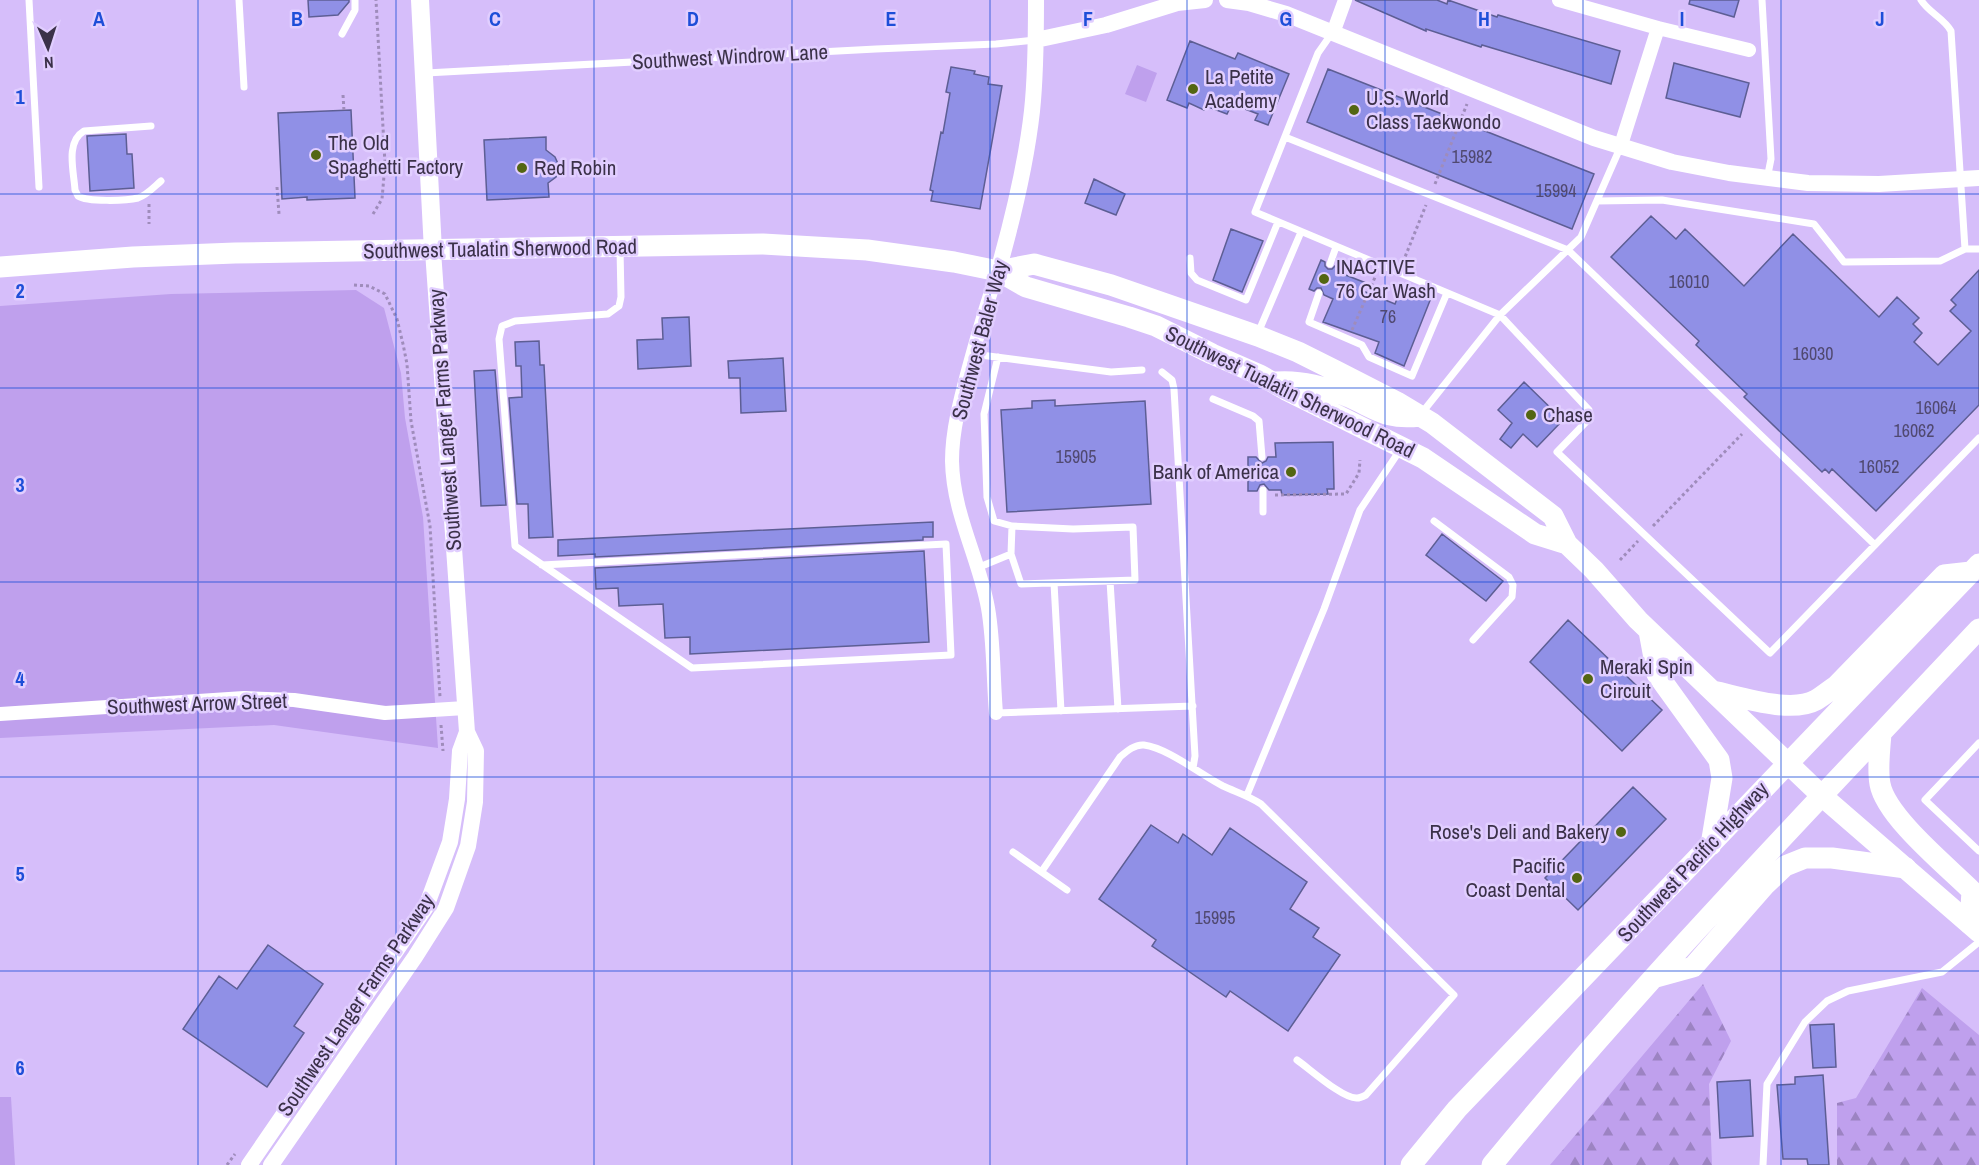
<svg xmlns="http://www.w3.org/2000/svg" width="1979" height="1165" font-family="'Archivo Narrow',sans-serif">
	<defs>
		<pattern id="forest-firs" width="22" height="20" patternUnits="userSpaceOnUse" patternTransform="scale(1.5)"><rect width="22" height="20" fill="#bfa0ed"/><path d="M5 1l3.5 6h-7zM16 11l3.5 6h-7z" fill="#9c83c2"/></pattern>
	</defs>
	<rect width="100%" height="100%" fill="#d6befa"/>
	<path fill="#bfa0ed" d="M1137,65L1157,73L1146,102L1125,94Z
		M356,290L384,308L401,373L405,418L423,517L438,748L274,725L0,738V306L171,294Z
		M0,1097H11L15,1165H0Z"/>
	<path fill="url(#forest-firs)" d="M1703,984L1731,1041L1709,1084L1712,1165H1550Z
		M1922,988L1979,1035V1165H1837V1103L1856,1098Z"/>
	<path fill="#9090e6" stroke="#5d5e94" stroke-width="1.5" d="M308,0H349V2L338,15L309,17Z
		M1355,0H1437L1447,4L1448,0L1497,17L1498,15L1620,51L1611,84L1482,45L1481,47L1426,29V31Z
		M1690,0H1739L1734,17L1689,4Z
		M1190,41L1235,59L1238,53L1289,74L1268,125L1255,120L1258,114L1232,104L1227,114L1206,106L1204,110L1189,103L1187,108L1167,100Z
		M1674,63L1749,83L1740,117L1666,98Z
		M951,67L975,71L974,74L989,77L988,84L1002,86L980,209L931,201L933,191L930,190L941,132L943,133L950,93L946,92Z
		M1328,69L1594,174L1572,229L1307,122Z
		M351,110L355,198L307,200V197L282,199L278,113Z
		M126,134L127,154H132L134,188L90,191L87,136Z
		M546,137V150L555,157L559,166L556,177L548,183L549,197L487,200L484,140Z
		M1094,179L1125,194L1116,215L1085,203Z
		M1651,216L1676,239L1685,229L1744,286L1793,234L1879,317L1897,297L1919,318L1913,324L1922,333L1914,342L1938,365L1971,331L1950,311L1956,305L1951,300L1979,270V405L1876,511L1832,469L1829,473L1825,469L1822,472L1744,397L1747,394L1696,345L1699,341L1611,257Z
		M1231,229L1263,241L1242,292L1213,280Z
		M1321,260L1325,262V266L1328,269H1332L1335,266L1340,268L1338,272L1366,283L1363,291L1395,304L1402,286L1431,298L1404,366L1375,353L1379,342L1323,322L1333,299L1324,295L1321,288H1317L1314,291L1309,289Z
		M689,317L691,366L638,369L637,340L663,339L662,318Z
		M539,341L540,365H544L553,537L529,538L528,504H517L509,398L522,397L521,366H516L515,342Z
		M783,358L786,411L741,413L740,378H729L728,361Z
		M495,370L506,505L481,506L474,371Z
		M1524,382L1563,420L1537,447L1523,434L1511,448L1500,439L1512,423L1498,410Z
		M1055,400V406L1145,401L1151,504L1007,512L1001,410L1032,408V401Z
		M1333,442L1334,489H1327L1328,494L1282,495L1281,490H1269L1264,484L1260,485L1257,491H1248V457H1256L1262,463L1266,461L1268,457H1276L1275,443Z
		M933,522V537H923V540L595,557V554L558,556V540Z
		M1442,534L1503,581L1486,601L1426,555Z
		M924,551L929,642L690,654V637L665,638L663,604L619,606L618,588L596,589L595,568Z
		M1568,620L1662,710L1622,751L1530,662Z
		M1633,787L1666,819L1578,910L1545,878Z
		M1151,825L1178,843L1183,834L1212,855L1230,828L1307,882L1290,909L1319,928L1313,937L1340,955L1288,1031L1230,991L1226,997L1152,946L1156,940L1099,899Z
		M268,945L323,984L294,1026L304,1033L267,1087L183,1029L219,976L237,989Z
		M1834,1024L1836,1067L1813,1068L1810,1025Z
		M1823,1075L1829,1165H1808L1807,1159H1783L1777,1085L1795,1084V1077Z
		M1750,1080L1753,1136L1720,1138L1717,1082Z"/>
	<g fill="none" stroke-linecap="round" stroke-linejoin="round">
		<path stroke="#9f8cbb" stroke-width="3" stroke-dasharray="3 3" stroke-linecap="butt" d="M343,95L344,111
			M1435,184L1467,104
			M277,187L279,214
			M149,204V224
			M373,214L382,199L385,164L376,0
			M1403,262L1426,205
			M354,285L369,286L385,294L397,319L403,344L407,364L411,421L430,526L440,697
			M1352,330L1376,275
			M1275,495L1346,494L1359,473L1360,460
			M1653,526L1742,434
			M1620,560L1638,541
			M441,725L443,751
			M227,1165L235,1154"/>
		<path stroke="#fff" stroke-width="7" d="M29,0L39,187
			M239,0L244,87
			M1762,0L1771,159L1767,179
			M1921,0C1929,13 1944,18 1951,31L1965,249
			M1332,33L1318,53L1255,212L1500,315L1589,410L1587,421L1557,452L1770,653L1979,438
			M342,34L355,10V0
			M426,73L876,49L996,44L1035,40
			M151,126L84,131C65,142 74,172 75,190L78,196C87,202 126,201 138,198C147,195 154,187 161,181
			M1285,137L1568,250L1875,545
			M1597,201L1662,200L1814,224L1844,262L1940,261L1965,249H1979
			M1190,258L1191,273L1197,280L1246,300L1278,222
			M1330,264L1336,247
			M1319,293L1309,322L1362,345L1369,357L1412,376L1447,293
			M1258,333L1301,232
			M973,354L1111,372L1142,370
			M998,357L984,414L987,497L994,521L1012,526
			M1162,372L1172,380L1174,389L1195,756L1193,768
			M1213,399L1253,416L1259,421L1262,457
			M1421,414L1500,315L1581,237L1620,148
			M1263,490V512
			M1434,521L1509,577L1513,585L1512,597L1473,640
			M542,565L946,544L951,655L692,668L515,546L499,339L502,326L515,321L608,314L619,306L621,297L620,249
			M977,568L1011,554L1021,584L1135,580L1133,527L1073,529L1012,526L1011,554
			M1110,581L1118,709
			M1054,583L1061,711
			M996,713L1193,706
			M1979,743L1925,800L1979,851
			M1247,795L1324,609L1360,510L1400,450
			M1013,852L1067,890
			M1042,871L1120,757C1127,751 1135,744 1144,745C1168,748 1201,775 1223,786C1236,792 1249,796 1261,804L1454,995L1366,1095C1364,1096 1360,1098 1357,1098C1343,1099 1310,1069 1297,1060
			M1763,1165L1767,1084L1805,1022L1827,1001L1848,991L1942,972L1979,942"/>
		<path stroke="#fff" stroke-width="14" d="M1559,0L1658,28L1620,148
			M1658,28L1749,50
			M1333,33L1345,0
			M996,713C993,678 994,642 988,608C979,558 953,514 952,461C952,430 961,397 969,367C978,334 987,302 998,271
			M0,714L244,698L294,700L385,713L465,708"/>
		<path stroke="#fff" stroke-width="16" d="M1227,0L1249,3L1286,14L1594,138L1672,162L1729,173L1808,183L1879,184L1979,178
			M1036,40L1106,25L1177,3L1205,0
			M998,271C1013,218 1026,165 1032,111C1036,74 1036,37 1036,0
			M249,1165L426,907L450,842L457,799L460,751L467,732
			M271,1165L415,957L446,908L468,846L475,802L476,751L467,732L433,251"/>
		<path stroke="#fff" stroke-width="18" d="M420,0L433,251"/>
		<path stroke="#fff" stroke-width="21" d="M1822,796L1979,932"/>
		<path stroke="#fff" stroke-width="21" d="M0,267L133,257L235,253L763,244L867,250L954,262L998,271L1026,287L1129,317L1156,326L1212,354L1260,375L1286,390L1423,458L1535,534L1567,544
			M998,271L1034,264L1111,285L1258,336L1298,352L1336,371L1397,402L1432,423L1553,516L1567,544L1594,570L1638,620L1822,796
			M1276,382C1302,380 1325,387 1349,397C1378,410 1387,420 1420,416
			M1649,631L1657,674L1719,760L1722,778L1711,845
			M1713,691C1741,697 1791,714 1816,700C1823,696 1830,690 1836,686L1944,575L1971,572
			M1881,733C1880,749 1877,768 1880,784C1886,817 1948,867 1972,891L1970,924
			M1653,978L1693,967L1764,886L1785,866L1805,858H1832L1906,868
			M1411,1165L1457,1109L1979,564
			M1492,1165C1645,978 1814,805 1979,629"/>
	</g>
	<path fill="none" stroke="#1d4ed8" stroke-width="1.5" stroke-opacity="0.55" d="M198,0V1165M396,0V1165M594,0V1165M792,0V1165M990,0V1165M1187,0V1165M1385,0V1165M1583,0V1165M1781,0V1165M0,194H1979M0,388H1979M0,582H1979M0,777H1979M0,971H1979"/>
	<g fill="#536612" stroke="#e1ceff" stroke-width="2">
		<circle cx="1193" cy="89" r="6"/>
		<circle cx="1354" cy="110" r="6"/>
		<circle cx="316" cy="155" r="6"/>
		<circle cx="522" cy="168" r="6"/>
		<circle cx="1324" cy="279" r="6"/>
		<circle cx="1531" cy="415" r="6"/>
		<circle cx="1291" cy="472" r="6"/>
		<circle cx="1588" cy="679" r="6"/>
		<circle cx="1621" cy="832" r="6"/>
		<circle cx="1577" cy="878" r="6"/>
	</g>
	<g text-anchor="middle" stroke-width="5" stroke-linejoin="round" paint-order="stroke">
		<g font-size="18" fill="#504970">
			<text x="1472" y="163">15982</text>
			<text x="1556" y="197">15994</text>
			<text x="1689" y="288">16010</text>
			<text x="1388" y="323">76</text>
			<text x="1813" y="360">16030</text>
			<text x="1936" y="414">16064</text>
			<text x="1914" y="437">16062</text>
			<text x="1076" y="463">15905</text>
			<text x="1879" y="473">16052</text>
			<text x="1215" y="924">15995</text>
		</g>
		<g font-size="21" fill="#3b3149" stroke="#e1ceff">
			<text transform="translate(730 57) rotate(-3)" y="7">Southwest Windrow Lane</text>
			<text transform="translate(500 249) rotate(-1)" y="7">Southwest Tualatin Sherwood Road</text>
			<text transform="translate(980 340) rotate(-75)" y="7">Southwest Baler Way</text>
			<text transform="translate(1290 392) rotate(26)" y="7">Southwest Tualatin Sherwood Road</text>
			<text transform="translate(445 420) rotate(-94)" y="7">Southwest Langer Farms Parkway</text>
			<text transform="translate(197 704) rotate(-2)" y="7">Southwest Arrow Street</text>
			<text transform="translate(1693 862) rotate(-47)" y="7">Southwest Pacific Highway</text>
			<text transform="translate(356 1005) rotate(-56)" y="7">Southwest Langer Farms Parkway</text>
		</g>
		<g font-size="21" fill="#3b3149" stroke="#e1ceff" text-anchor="start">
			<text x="1205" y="84">La Petite<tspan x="1205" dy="24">Academy</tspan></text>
			<text x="1366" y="105">U.S. World<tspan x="1366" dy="24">Class Taekwondo</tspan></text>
			<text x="328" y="150">The Old<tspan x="328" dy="24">Spaghetti Factory</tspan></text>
			<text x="534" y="175">Red Robin</text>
			<text x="1336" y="274">INACTIVE<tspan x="1336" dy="24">76 Car Wash</tspan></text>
			<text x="1543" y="422">Chase</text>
			<text x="1279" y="479" text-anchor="end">Bank of America</text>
			<text x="1600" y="674">Meraki Spin<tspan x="1600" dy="24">Circuit</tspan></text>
			<text x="1609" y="839" text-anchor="end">Rose's Deli and Bakery</text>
			<text x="1565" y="873" text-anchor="end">Pacific<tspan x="1565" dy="24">Coast Dental</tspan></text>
		</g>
	</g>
	<g font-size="20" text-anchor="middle" font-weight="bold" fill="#1d4ed8" stroke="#e1ceff" stroke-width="5" stroke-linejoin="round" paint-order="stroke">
		<text x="99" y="26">A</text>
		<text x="297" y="26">B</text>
		<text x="495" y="26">C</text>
		<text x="693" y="26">D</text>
		<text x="891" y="26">E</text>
		<text x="1088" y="26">F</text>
		<text x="1286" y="26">G</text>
		<text x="1484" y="26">H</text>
		<text x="1682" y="26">I</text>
		<text x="1880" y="26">J</text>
		<text x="20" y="104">1</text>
		<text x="20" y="298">2</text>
		<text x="20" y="492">3</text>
		<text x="20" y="686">4</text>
		<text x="20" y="881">5</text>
		<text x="20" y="1075">6</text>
	</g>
	<g transform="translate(48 48) rotate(177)" stroke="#e1ceff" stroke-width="4.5" paint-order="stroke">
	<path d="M0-4.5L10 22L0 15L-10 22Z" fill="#3b3149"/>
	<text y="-9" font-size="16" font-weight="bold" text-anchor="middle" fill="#3b3149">N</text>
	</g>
</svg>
